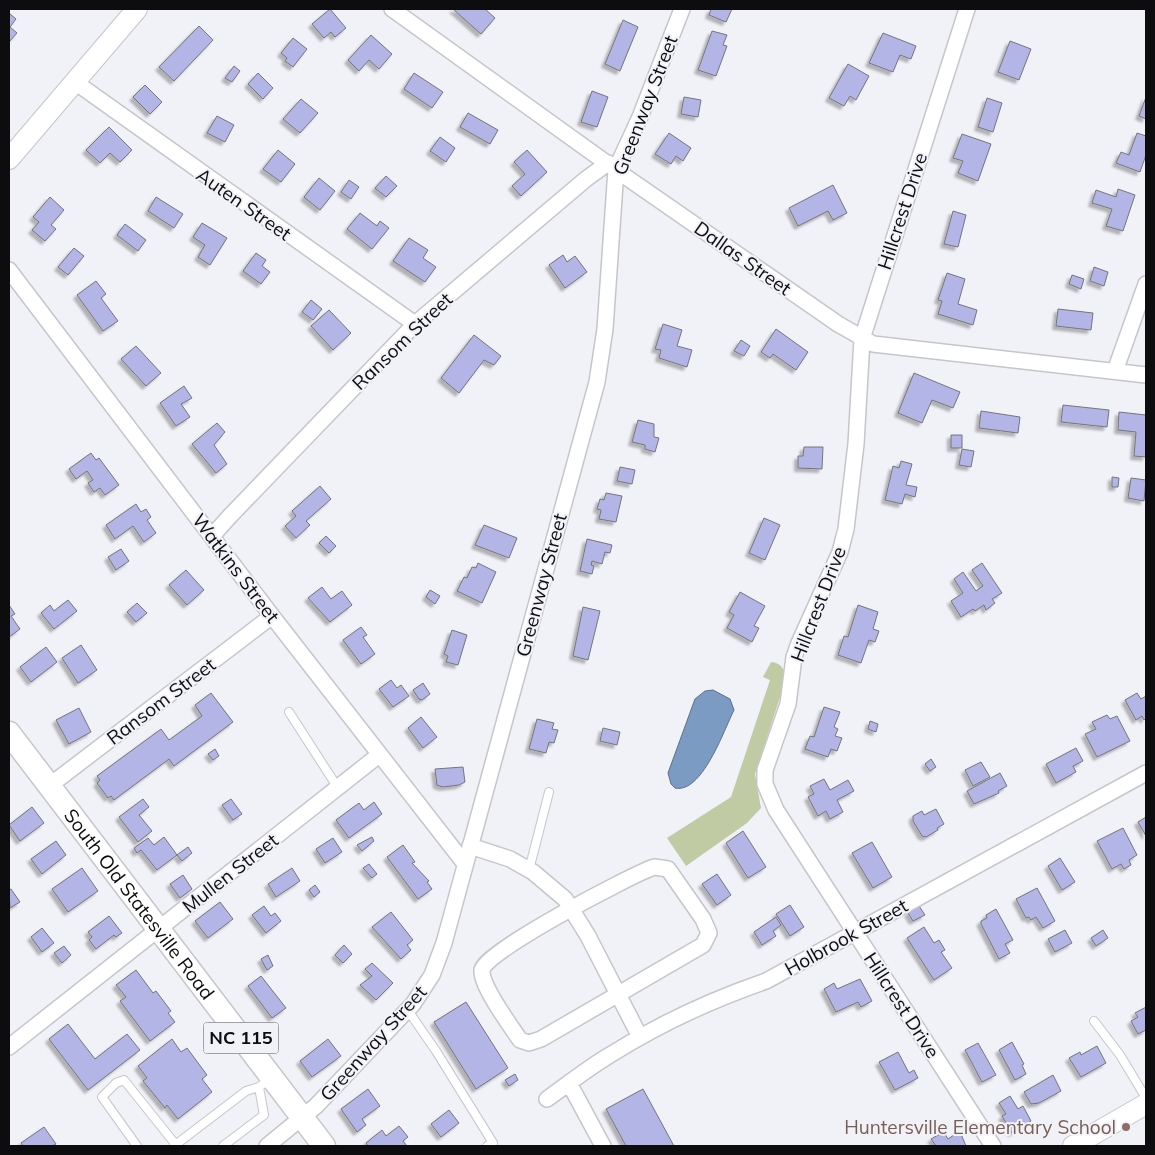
<svg xmlns="http://www.w3.org/2000/svg" width="1155" height="1155" font-family="Mulish,sans-serif">
	<defs>
		<filter id="shadow"><feDropShadow dx="-3.5" dy="3.5" stdDeviation="1" flood-color="#0004"/></filter>
	</defs>
	<rect width="100%" height="100%" fill="#f1f1f8"/>
	<path fill="#c0cba4" d="M771,662C782,663 784,669 786,679L755,774L761,808L747,823L686,866L667,838L731,797L770,680L763,677Z"/>
	<path fill="#7c9bc2" stroke="#5b708c" d="M713,690L730,699L734,710C724,730 702,794 675,788L671,784L668,773L695,699L705,691Z"/>
	<path fill="#b2b5e5" stroke="#74757a" filter="url(#shadow)" d="M330,9L346,28L335,37L331,32L324,38L312,24Z
		M453,9H485L495,18L481,34Z
		M711,9H732L726,22L709,15Z
		M9,13L16,19L10,27L17,33L9,42Z
		M623,20L638,27L620,71L605,64Z
		M199,26L213,40L174,81L159,67Z
		M712,31L727,35L723,45L727,46L716,76L698,70Z
		M883,33L916,46L911,59L900,55L893,72L869,63Z
		M371,35L392,54L379,69L369,60L359,71L348,60Z
		M293,38L307,49L293,67L285,61L287,58L281,53Z
		M1010,41L1031,49L1019,80L998,72Z
		M848,64L869,76L856,100L850,96L844,106L829,98Z
		M234,66L240,71L232,82L225,78Z
		M258,73L273,88L263,99L248,84Z
		M414,73L443,92L432,108L404,89Z
		M145,85L162,102L150,114L133,97Z
		M592,91L608,97L597,127L581,122Z
		M684,97L701,100L698,117L681,114Z
		M1146,97V119L1139,116Z
		M987,98L1002,103L993,132L978,127Z
		M301,99L318,113L300,133L283,119Z
		M468,113L498,130L490,144L460,127Z
		M217,116L234,125L225,142L207,133Z
		M109,127L132,150L120,162L110,153L100,163L86,150Z
		M669,133L691,148L683,161L676,156L671,164L655,154Z
		M1137,133L1146,136V155L1140,172L1116,163L1121,152L1129,155Z
		M962,134L991,144L978,181L958,173L963,161L953,158Z
		M440,137L455,148L446,162L430,151Z
		M278,150L295,164L281,182L263,169Z
		M527,150L547,172L521,196L512,186L525,174L514,162Z
		M386,176L397,186L386,197L375,188Z
		M319,178L335,191L320,210L304,197Z
		M349,180L359,187L351,199L341,192Z
		M833,185L847,213L833,220L828,211L798,226L789,208Z
		M1118,189L1135,195L1123,231L1106,226L1112,209L1092,203L1096,190L1116,197Z
		M50,197L64,210L51,225L56,229L45,241L32,230L39,222L33,217Z
		M156,197L183,214L174,228L148,211Z
		M953,211L966,215L958,247L944,244Z
		M360,213L377,226L380,221L389,228L372,249L347,229Z
		M202,223L227,238L210,265L198,257L205,245L193,237Z
		M125,224L146,240L138,251L117,235Z
		M409,238L428,250L423,258L436,267L425,282L393,261Z
		M74,248L84,256L68,275L58,267Z
		M256,253L266,260L262,266L270,272L261,284L243,271Z
		M563,255L567,262L575,256L587,272L565,288L549,265Z
		M1094,267L1108,272L1104,286L1090,281Z
		M947,273L965,279L958,304L977,310L973,325L938,314L942,301L938,300Z
		M1072,275L1084,279L1081,289L1069,284Z
		M96,281L106,294L101,298L118,321L103,331L77,295Z
		M311,300L322,309L313,320L302,312Z
		M1058,309L1093,313L1091,330L1056,326Z
		M329,310L351,333L333,350L311,326Z
		M663,324L682,330L677,346L692,350L687,367L659,358L661,350L655,349Z
		M776,329L808,352L796,370L773,354L770,358L761,352Z
		M474,335L501,356L494,365L484,360L459,393L441,378Z
		M741,340L750,346L744,356L734,351Z
		M136,346L161,373L146,386L121,359Z
		M914,373L960,392L953,408L932,400L922,423L898,413Z
		M184,386L192,398L181,404L190,417L176,426L160,403Z
		M1063,405L1109,410L1107,427L1061,422Z
		M981,411L1020,417L1018,433L979,428Z
		M1119,412L1146,415V457L1134,456L1136,432L1118,430Z
		M638,420L654,424V437L659,438L655,452L645,449V445L632,442Z
		M217,423L225,432L214,445L227,464L216,473L192,444Z
		M951,435H962V448H951Z
		M804,447H823L822,469L798,468V456H803Z
		M962,449L974,451L971,467L959,465Z
		M91,453L96,460L99,458L119,485L105,495L100,488L94,492L88,483L93,480L87,471L76,479L69,469Z
		M901,461L912,464L906,485L917,487L915,497L905,494L902,504L885,500L893,466L899,468Z
		M620,467L635,470L632,484L617,481Z
		M1112,477L1119,478L1118,487H1112Z
		M1131,478L1146,480L1144,501L1128,498Z
		M320,486L331,499L306,521L310,525L296,538L285,526L296,516L292,511Z
		M606,493L622,496L616,522L599,519L601,510L597,509L600,499L604,500Z
		M136,504L141,512L146,509L151,517L147,520L156,533L144,542L133,526L115,539L106,525Z
		M764,518L780,525L765,560L749,553Z
		M484,525L517,538L509,558L475,545Z
		M326,536L336,546L329,553L319,543Z
		M587,539L612,545L610,553L605,552L602,564L592,561L591,565L594,566L592,574L580,571Z
		M121,549L129,561L116,570L108,557Z
		M478,563L496,572L482,603L457,591L464,577L467,578L472,567L476,568Z
		M982,563L1002,593L992,599L995,603L986,610L984,605L975,611L973,609L961,617L951,601L963,593L954,579L963,572L976,591L983,586L972,570Z
		M186,570L204,590L187,605L169,585Z
		M322,587L331,599L342,591L352,605L330,622L308,598Z
		M430,590L440,596L435,604L426,597Z
		M740,592L765,606L754,626L759,628L752,642L727,628L734,615L729,612Z
		M68,600L77,611L54,629L41,613L50,605L54,611Z
		M137,603L147,613L136,622L127,612Z
		M9,605L15,614L11,616L20,629L9,637Z
		M858,605L878,612L873,629L879,631L875,642L869,640L861,663L838,655L844,636L848,637Z
		M583,607L600,611L588,660L573,656Z
		M361,627L367,635L363,637L375,654L361,664L343,640Z
		M452,630L467,635L458,665L446,662L448,656L444,654Z
		M81,645L97,670L78,683L62,658Z
		M46,647L57,662L31,682L20,667Z
		M391,680L397,688L401,685L409,696L393,707L379,689Z
		M423,683L430,694L422,700L419,699L413,690Z
		M211,693L233,722L174,766L169,759L114,800L111,796L108,798L97,783L100,780L97,776L161,729L169,740L202,716L195,705Z
		M1137,693L1141,699L1146,696V718L1144,720L1142,716L1136,720L1125,700Z
		M824,707L840,712L834,727L838,729L835,736L842,738L837,751L831,749L828,757L805,749L810,736L814,737Z
		M79,708L91,732L69,744L56,720Z
		M1107,715L1110,719L1117,716L1130,741L1097,757L1085,734L1096,729L1092,722Z
		M421,717L437,737L423,748L408,728Z
		M537,719L554,723L552,729L558,730L554,743L549,742L546,753L529,749Z
		M870,721L878,724L876,732L868,729Z
		M603,728L620,732L617,745L600,741Z
		M1076,748L1083,761L1073,766L1076,772L1056,783L1046,764Z
		M215,749L219,756L213,760L208,754Z
		M931,759L936,767L930,771L925,764Z
		M981,762L990,777L973,786L965,770Z
		M463,767L465,782L459,785L443,787L437,785L435,769Z
		M1000,773L1007,786L998,791L999,793L974,804L967,791Z
		M824,779L830,790L848,780L854,791L837,800L843,812L830,819L826,811L818,816L808,797L814,794L810,786Z
		M143,799L149,807L139,815L152,831L138,842L119,817Z
		M231,799L242,814L233,820L222,805Z
		M374,802L382,814L349,838L336,820L359,803L364,810Z
		M32,807L44,823L20,841L9,825Z
		M936,809L944,824L937,828L938,830L926,837L922,836L913,821V816L922,811L924,815Z
		M1146,817V836L1138,822Z
		M1123,828L1137,855L1129,860L1131,865L1124,869L1121,864L1112,869L1097,841Z
		M743,831L766,867L748,878L726,843Z
		M164,837L177,855L157,870L141,850L137,853L134,848L148,838L154,845Z
		M372,837L374,841L362,851L357,845Z
		M333,838L342,852L325,863L316,849Z
		M56,841L66,855L42,874L31,859Z
		M872,842L892,877L873,888L852,853Z
		M403,845L415,862L412,863L429,881L427,882L432,889L418,899L387,857Z
		M188,847L192,853L182,861L177,855Z
		M1060,858L1075,882L1062,890L1048,866Z
		M369,864L377,874L372,878L363,868Z
		M82,868L98,891L68,912L52,889Z
		M292,868L300,881L276,897L268,884Z
		M717,874L731,895L717,905L702,884Z
		M183,875L192,889L180,898L170,884Z
		M315,885L320,892L314,897L309,890Z
		M1037,888L1055,921L1043,928L1036,917L1031,920L1029,917L1026,918L1016,899Z
		M11,889L20,902L10,908L9,890Z
		M220,902L233,919L208,938L195,921Z
		M790,905L804,927L790,936L776,914Z
		M264,906L271,916L275,913L281,921L266,933L252,915Z
		M919,906L925,915L913,921L908,913Z
		M996,909L1013,940L1005,944L1010,953L999,959L981,924V921L987,918L986,915Z
		M391,912L413,940L407,945L411,950L401,959L372,927Z
		M109,916L122,933L116,937L114,935L96,949L89,940L92,937L88,932Z
		M776,917L781,925L773,931L776,936L762,945L754,932Z
		M924,927L934,943L939,940L945,950L941,952L952,968L934,980L907,938Z
		M42,928L54,943L42,952L31,937Z
		M1065,930L1072,943L1055,952L1048,939Z
		M1103,930L1108,938L1096,946L1091,938Z
		M344,945L352,954L343,963L335,955Z
		M64,946L71,955L62,963L54,953Z
		M268,955L273,966L267,970L261,959Z
		M372,963L393,983L376,1000L360,985L372,976L365,969Z
		M136,970L153,993L156,991L171,1011L168,1013L175,1022L150,1041L120,1001L126,997L116,985Z
		M261,976L286,1008L272,1018L248,986Z
		M860,979L872,1001L861,1007L858,1002L836,1012L824,989L834,983L837,989Z
		M466,1002L508,1068L476,1089L434,1022Z
		M1146,1007V1030L1138,1034L1131,1021L1138,1017L1135,1013Z
		M68,1024L95,1059L127,1034L140,1050L88,1090L49,1039Z
		M172,1039L181,1052L187,1048L207,1075L202,1079L212,1092L178,1119L167,1105L165,1108L143,1081L147,1078L138,1066Z
		M328,1039L341,1056L312,1077L300,1061Z
		M1012,1042L1024,1064L1022,1065L1026,1074L1015,1080L999,1050Z
		M978,1043L996,1075L982,1082L965,1050Z
		M1097,1046L1106,1063L1081,1077L1069,1058L1080,1052L1081,1055Z
		M898,1052L909,1073L914,1070L918,1078L895,1090L879,1062Z
		M515,1074L518,1080L509,1086L505,1080Z
		M1053,1075L1061,1091L1039,1103L1031,1104L1024,1092Z
		M368,1089L380,1106L362,1119L366,1125L357,1132L341,1109Z
		M643,1089L674,1146H626L606,1109Z
		M1010,1096L1018,1109L1023,1106L1031,1121L1012,1133L1002,1116L1006,1114L999,1103Z
		M449,1110L459,1123L441,1137L431,1124Z
		M399,1126L408,1137L403,1141L407,1146H368L366,1143L382,1130L386,1136Z
		M44,1127L56,1144L52,1146H23L21,1143Z
		M957,1133L959,1136L961,1134L966,1146H936L931,1139L940,1134L941,1136L945,1134L948,1139Z"/>
	<g fill="none" stroke-linecap="round" stroke-linejoin="round">
		<defs>
			<path id="service" d="M289,712L338,788
				M529,870L549,792
				M407,1009L436,1051L493,1143L487,1146
				M1094,1021L1120,1055L1146,1098
				M137,1146L102,1097L116,1083L124,1080L176,1145
				M174,1146L246,1091L259,1087L270,1079
				M223,1146L264,1115L259,1087"/>
			<path id="minor" d="M392,9L626,177L838,324L873,344L1146,375
				M967,9L862,339L856,444L846,529L840,552L799,643L794,657L788,704L765,770V784L776,810L993,1146
				M75,82L415,324
				M9,270L272,616L465,864
				M1115,371L1146,284
				M212,536L230,516L415,324L586,179L608,163
				M49,786L272,616
				M470,846L510,859L533,872L565,899L588,936L640,1037
				M654,867L668,869L703,919L709,933L703,945L541,1039L529,1043L520,1040C511,1026 481,987 482,970C484,952 631,875 654,867Z
				M9,1047L379,755
				M569,1083L603,1146
				M547,1099C568,1084 588,1068 610,1055C659,1024 711,1000 766,981L1146,773
				M267,1146L316,1106L413,1004L432,975L444,943L597,382L605,329L616,169L640,117L682,9"/>
			<path id="secondary" d="M9,159L137,9
				M1073,1146L1146,1104"/>
			<g id="primary">
				<path id="s1" d="M9,733L324,1146"/>
			</g>
		</defs>
		<use href="#service" stroke="#c5c6cc" stroke-width="10"/>
		<use href="#minor" stroke="#c5c6cc" stroke-width="18"/>
		<use href="#secondary" stroke="#c5c6cc" stroke-width="22"/>
		<use href="#primary" stroke="#c5c6cc" stroke-width="25"/>
		<use href="#service" stroke="#fff" stroke-width="8"/>
		<use href="#minor" stroke="#fff" stroke-width="15"/>
		<use href="#secondary" stroke="#fff" stroke-width="20"/>
		<use href="#primary" stroke="#fff" stroke-width="22"/>
	</g>
	<circle fill="#8d6e63" stroke="#f1f1f8" stroke-width="2" cx="1126" cy="1127" r="5"/>
	<g text-anchor="middle" stroke-width="4" stroke-linejoin="round" paint-order="stroke">
		<rect fill="#f1f1f8" stroke="#515155" stroke-width="1" x="203.5" y="1022.5" width="75" height="31" rx="4"/>
		<g font-size="18" font-weight="bold" fill="#0d0d0f">
			<text x="241" y="1044">NC 115</text>
		</g>
		<g font-size="19" fill="#0d0d0f" stroke="#f1f1f8">
			<text transform="translate(645 105) rotate(-69)" y="7">Greenway Street</text>
			<text transform="translate(244 204) rotate(35)" y="7">Auten Street</text>
			<text transform="translate(902 211) rotate(-72)" y="7">Hillcrest Drive</text>
			<text transform="translate(743 258) rotate(35)" y="7">Dallas Street</text>
			<text transform="translate(402 341) rotate(-44)" y="7">Ransom Street</text>
			<text transform="translate(236 568) rotate(53)" y="7">Watkins Street</text>
			<text transform="translate(541 585) rotate(-75)" y="7">Greenway Street</text>
			<text transform="translate(818 604) rotate(-69)" y="7">Hillcrest Drive</text>
			<text transform="translate(161 701) rotate(-37)" y="7">Ransom Street</text>
			<text transform="translate(230 873) rotate(-38)" y="7">Mullen Street</text>
			<text dy="7" stroke="none"><textPath href="#s1" startOffset="215">South Old Statesville Road</textPath></text>
			<text transform="translate(846 937) rotate(-29)" y="7">Holbrook Street</text>
			<text transform="translate(902 1005) rotate(57)" y="7">Hillcrest Drive</text>
			<text transform="translate(373 1043) rotate(-48)" y="7">Greenway Street</text>
		</g>
		<g font-size="19" fill="#785e54" stroke="#f1f1f8" text-anchor="end">
			<text x="1116" y="1134">Huntersville Elementary School</text>
		</g>
	</g>
	<rect width="1155" height="1155" fill="none" stroke="#0d0d0f" stroke-width="20"/>
</svg>
